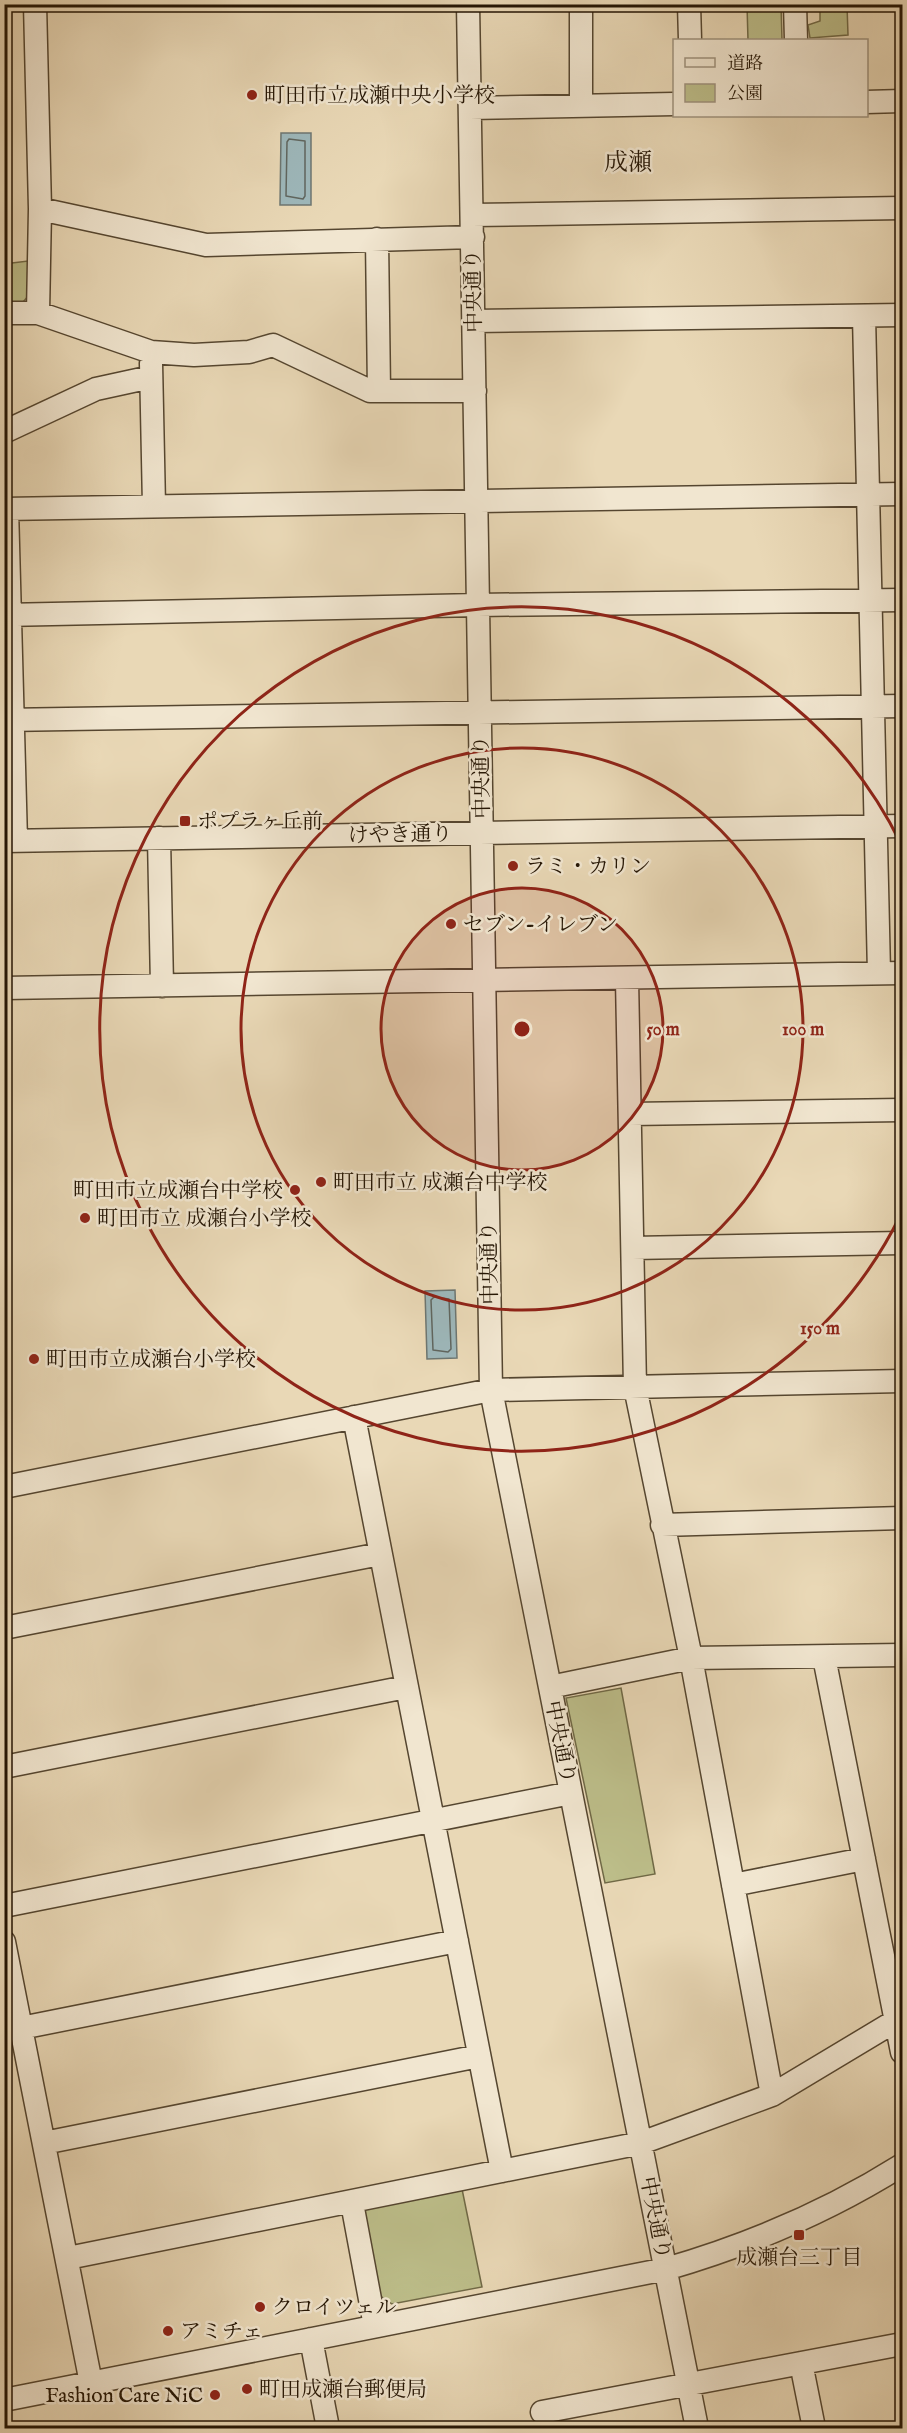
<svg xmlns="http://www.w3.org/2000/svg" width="907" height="2433" font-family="'IM FELL English','Noto Serif JP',serif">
	<rect width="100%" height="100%" fill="#e9d8b6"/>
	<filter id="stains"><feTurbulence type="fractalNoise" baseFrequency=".00333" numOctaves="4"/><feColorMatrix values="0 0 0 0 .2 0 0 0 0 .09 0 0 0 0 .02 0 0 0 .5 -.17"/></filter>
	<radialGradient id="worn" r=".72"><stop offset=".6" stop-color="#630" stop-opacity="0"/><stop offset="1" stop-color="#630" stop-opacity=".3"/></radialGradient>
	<path fill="#bcbd89" stroke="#706946" stroke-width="1.5" d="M747,5H781L782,40H748Z
		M820,5H847L848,35L810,38L808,25L820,21Z
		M28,261L30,294L23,302L5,303L4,264Z
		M621,1688L655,1874L605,1883L566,1698Z
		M462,2189L482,2287L392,2304L379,2295L362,2208Z"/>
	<path fill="#9db7ba" stroke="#6d7671" stroke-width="1.5" d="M281,133H311V205H280Z
		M455,1290L457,1358L427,1359L425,1291Z"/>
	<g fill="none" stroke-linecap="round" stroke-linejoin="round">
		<path stroke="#60665f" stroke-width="1.5" d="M289,139L305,141V196L303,199L286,196L287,142Z
			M434,1297L449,1299L451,1349L448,1352L433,1350L431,1300Z"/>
		<defs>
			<path id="minor" d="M35,4L40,209L38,313
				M468,4L491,1390L697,2428
				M581,4V106
				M689,4L690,40
				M795,4L796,40
				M866,102L902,101
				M470,108L674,104
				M40,209L206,245L473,237
				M472,215L902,208
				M377,239L379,391
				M4,313H38L151,352L194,355L249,352L273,345L370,391H475
				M864,316L879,973
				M474,321L902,315
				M151,363L154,506
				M4,432L96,389L151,377
				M7,508L16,841
				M4,509L902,494
				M4,615L478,605L902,600
				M4,720L902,706
				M159,838L162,986
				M4,841L902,826
				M627,979L635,1387L691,1658L772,2095
				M4,988L902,973
				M630,1114L902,1110
				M633,1248L902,1243
				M354,1417L502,2171
				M4,1487L491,1390L902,1381
				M662,1525L902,1518
				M4,1628L380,1554
				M824,1657L902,2052
				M550,1687L691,1658L902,1655
				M4,1767L406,1687
				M733,1885L864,1859
				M4,1906L571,1793
				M4,1942L91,2383
				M21,2028L457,1941
				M44,2143L479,2056
				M352,2203L375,2326
				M68,2258L641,2143L772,2095L902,2017
				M311,2339L328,2428
				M801,2363L814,2428
				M4,2400L666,2269C749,2245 829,2211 902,2165
				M542,2412L902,2344"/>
		</defs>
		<use href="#minor" stroke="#554630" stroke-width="25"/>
		<use href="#minor" stroke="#f1e6d0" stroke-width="22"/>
	</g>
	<circle cx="522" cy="1029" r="141" fill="#8f2418" fill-opacity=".12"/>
	<g fill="none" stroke="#8f2418" stroke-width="3">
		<circle cx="522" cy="1029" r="141"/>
		<circle cx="522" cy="1029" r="281"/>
		<path d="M901 1214A422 422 0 1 1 901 844"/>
	</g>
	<g fill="#8f2418" stroke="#f1e6d0" stroke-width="2">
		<circle cx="252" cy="95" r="6"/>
		<rect x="179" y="815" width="12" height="12" rx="3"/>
		<circle cx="513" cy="866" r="6"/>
		<circle cx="451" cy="924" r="6"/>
		<circle cx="321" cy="1182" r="6"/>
		<circle cx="295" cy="1190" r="6"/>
		<circle cx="85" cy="1218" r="6"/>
		<circle cx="34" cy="1359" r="6"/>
		<rect x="793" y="2229" width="12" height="12" rx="3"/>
		<circle cx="260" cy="2307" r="6"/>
		<circle cx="168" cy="2331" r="6"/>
		<circle cx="247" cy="2389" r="6"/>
		<circle cx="215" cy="2395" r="6"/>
	</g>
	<g text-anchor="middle" stroke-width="5" stroke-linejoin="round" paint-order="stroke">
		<g font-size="21" fill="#241504" stroke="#f1e6d0" text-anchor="start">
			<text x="264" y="102">町田市立成瀬中央小学校</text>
			<text x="197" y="828">ポプラヶ丘前</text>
			<text x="525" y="873">ラミ・カリン</text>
			<text x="463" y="931">セブン-イレブン</text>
			<text x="333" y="1189">町田市立 成瀬台中学校</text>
			<text x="283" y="1197" text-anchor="end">町田市立成瀬台中学校</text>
			<text x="97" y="1225">町田市立 成瀬台小学校</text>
			<text x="46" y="1366">町田市立成瀬台小学校</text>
			<text x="799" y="2264" text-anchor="middle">成瀬台三丁目</text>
			<text x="272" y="2314">クロイツェル</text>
			<text x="180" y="2338">アミチェ</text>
			<text x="259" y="2396">町田成瀬台郵便局</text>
			<text x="203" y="2402" text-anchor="end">Fashion Care NiC</text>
		</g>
		<g font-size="21" fill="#241504" stroke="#f1e6d0">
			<text transform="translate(473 291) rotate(-91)" y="7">中央通り</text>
			<text transform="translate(481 777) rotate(-91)" y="7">中央通り</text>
			<text transform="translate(400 834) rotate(-1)" y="7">けやき通り</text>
			<text transform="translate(489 1263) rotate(-91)" y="7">中央通り</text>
			<text transform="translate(561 1742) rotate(79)" y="7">中央通り</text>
			<text transform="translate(656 2218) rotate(79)" y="7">中央通り</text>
		</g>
		<g font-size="24" fill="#241504" stroke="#f1e6d0">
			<text x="628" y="170">成瀬</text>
		</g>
	</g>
	<circle cx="522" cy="1029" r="9" fill="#8f2418" stroke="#f1e6d0" stroke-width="3"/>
	<g font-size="18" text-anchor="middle" font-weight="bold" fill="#8f2418" stroke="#f1e6d0" stroke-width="5" stroke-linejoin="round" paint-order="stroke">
		<text x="663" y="1035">50 m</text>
		<text x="803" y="1035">100 m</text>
		<text x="820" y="1334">150 m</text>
	</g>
	<rect width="907" height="2433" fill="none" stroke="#e9d8b6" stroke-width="24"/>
	<rect x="6" y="6" width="895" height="2421" fill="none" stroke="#241504" stroke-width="3"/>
	<rect x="12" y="12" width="883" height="2409" fill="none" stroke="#241504" stroke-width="1.5"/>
	<rect x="673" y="39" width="195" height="78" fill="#f1e6d0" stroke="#9f927e" stroke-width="1.5"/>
	<rect x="685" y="58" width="30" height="9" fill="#f1e6d0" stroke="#9f927e" stroke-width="1.5"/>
	<text x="727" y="69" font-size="18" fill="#241504">道路</text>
	<rect x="685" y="84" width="30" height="18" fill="#bcbd89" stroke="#9f927e" stroke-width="1.5"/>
	<text x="727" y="99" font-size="18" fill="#241504">公園</text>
	<rect width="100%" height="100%" filter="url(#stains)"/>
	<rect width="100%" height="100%" fill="url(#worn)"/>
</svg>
